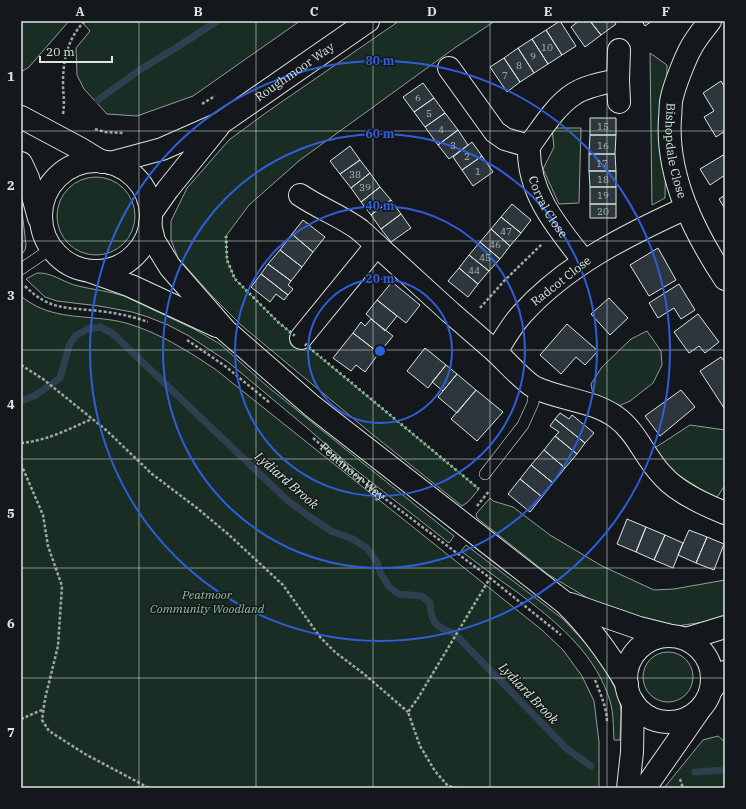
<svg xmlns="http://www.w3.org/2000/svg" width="746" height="809" font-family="'IBM Plex Serif',serif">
	<rect width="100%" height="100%" fill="#14181c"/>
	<path fill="#1a2d24" stroke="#939e99" d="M21,21H69L29,67L21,72Z
		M81,21H300L193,96L137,116L107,114L84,89L77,75L76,48L90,31Z
		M399,21H495L456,47L300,160L249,205L226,236L227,260L235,279L278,322L479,489L468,502L462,506L372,434L241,325L212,296L178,258L171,240V221L187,188L229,140L267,112Z
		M650,53L667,65L665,198L652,205Z
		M552,128H581L579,203L559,204L543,169L554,147Z
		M57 216a39 39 0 1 1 78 0a39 39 0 1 1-78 0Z
		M21,182L24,196L22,211L26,245L25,250L21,255Z
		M37,273C52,272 64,283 78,286C94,290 109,291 124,296L194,329L220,344L268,387L454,536L449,543L347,463L306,427L228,362L189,336L168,325L148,317L132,312L99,306L57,301L45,297L26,279Z
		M21,296C25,300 31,303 36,306C64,320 96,315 126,323C160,333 186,350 215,369L542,630L563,650L582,676L594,701L599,742V788H21Z
		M647,331L661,351L662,365L653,383L630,401L612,409L595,405L591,384L602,367L631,339Z
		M690,425L725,430V485L716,499L675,473L650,451Z
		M490,498L493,501L513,507L550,535L602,566L654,590L674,589L725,580V619L677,626L604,608L549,575L477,518L476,514Z
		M466,545L563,619L592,650L601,661L616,690L620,702L621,714L620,740H614C613,725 614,710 608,695C592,650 554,620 517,592C498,579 480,565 461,551Z
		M643 677a25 25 0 1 1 50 0a25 25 0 1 1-50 0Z
		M718,736L725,742V788H664L703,740Z"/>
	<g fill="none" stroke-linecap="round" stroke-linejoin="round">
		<path stroke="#2f3f4d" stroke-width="7" d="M98,100L138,71L182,44L217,21
			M21,401L36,395L60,378L69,346L75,336L88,329L100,327L112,333L286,499L310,517L331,531L353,539L367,548L377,562L381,574L389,587L399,594L422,596L430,603C431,622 436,628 454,633L567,749L591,766
			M695,772L725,770"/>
	</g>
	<path fill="#2c363c" stroke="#d8e6dc" d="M560,21L576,46L562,55L546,30Z
		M579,21H590L601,35L585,47L571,27Z
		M590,21H614L616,24L601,35Z
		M642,21H652L645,26Z
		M546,30L562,55L548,64L532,39Z
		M532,39L548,64L534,73L518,48Z
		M518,48L534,73L520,82L504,58Z
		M504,58L520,82L507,92L490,67Z
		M721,81L725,88V131L716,137L704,117L714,111L703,93Z
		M423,83L434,98L414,112L403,97Z
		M434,98L445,113L425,127L414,112Z
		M445,113L458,130L438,145L425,127Z
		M590,118H616V135H590Z
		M458,130L468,145L449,159L438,145Z
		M590,135H616L615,154H589Z
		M472,142L482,156L462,170L453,157Z
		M350,146L360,160L340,174L330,161Z
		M589,154H615L616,171H589Z
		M725,154V175L710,185L700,169Z
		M482,156L493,172L473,186L462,170Z
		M360,160L370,173L351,188L340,174Z
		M589,171H616V187H590Z
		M370,173L380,187L361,202L351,188Z
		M380,187L391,200L371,215L361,202Z
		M590,187H616V204H590Z
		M725,195V209L719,199Z
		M391,200L401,214L381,229L371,215Z
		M512,204L531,220L521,233L501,217Z
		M590,204H616V218H590Z
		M401,214L411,228L391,242L381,229Z
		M501,217L521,233L510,246L491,229Z
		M303,220L325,237L313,252L292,234Z
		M491,229L510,246L500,259L480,242Z
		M292,234L313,252L302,267L280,250Z
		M480,242L500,259L489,271L469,255Z
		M658,248L676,280L649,296L630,265Z
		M280,250L302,267L291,281L268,264Z
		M469,255L489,271L478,284L459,268Z
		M268,264L291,281L288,285L293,289L288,295L261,274Z
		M459,268L478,284L468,297L448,281Z
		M261,274L288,295L284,300L276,294L270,302L251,287Z
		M392,282L420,305L406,323L377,300Z
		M679,284L695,310L681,319L674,308L658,318L649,303Z
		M609,298L628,318L610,335L591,314Z
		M377,300L397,316L385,331L366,314Z
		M698,314L719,342L705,353L699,346L689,353L674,332Z
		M371,319L393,336L379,353L353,333L361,322L365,326Z
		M567,324L598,351L585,365L576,357L561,374L540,355Z
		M353,333L379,353L365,372L356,365L351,371L333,358Z
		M425,348L446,365L428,388L407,371Z
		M721,357L725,362L724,408L700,371Z
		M446,365L457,374L443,391L432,382Z
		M457,374L476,390L457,413L438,397Z
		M476,390L503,412L477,441L451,419Z
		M681,390L695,407L660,436L645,416Z
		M560,413L569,419L572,415L594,433L585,443L555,419Z
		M555,419L585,443L577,454L555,436L559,432L550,426Z
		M555,436L577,454L565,468L544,450Z
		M544,450L565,468L553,483L531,465Z
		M531,465L553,483L542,497L520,479Z
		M520,479L542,497L530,512L508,494Z
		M627,519L646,527L636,552L617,544Z
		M646,527L665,535L654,560L636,552Z
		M689,530L707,537L696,563L678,555Z
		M665,535L683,543L673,568L654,560Z
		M707,537L724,544L714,570L696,563Z"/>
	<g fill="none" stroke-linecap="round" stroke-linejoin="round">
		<defs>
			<path id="lane" d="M21,269L52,248
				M485,474L523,425L533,403L535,387"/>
			<g id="street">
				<path id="s2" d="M710,21C704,29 697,37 692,46C686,56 675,84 672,97C670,103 671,111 670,118C666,176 694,232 725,279"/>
				<path id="s3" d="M449,68L495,132L505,139L529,146C527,192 557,227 584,261"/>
				<path d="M618,80L619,102"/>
				<path d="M529,146C541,130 556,105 574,94C586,86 604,83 618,80L619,50"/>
				<path d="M300,195C319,208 341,216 360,230L450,312L496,352"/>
				<path d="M686,208C627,235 566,265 522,314C511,326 504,339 496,352C506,361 525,383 536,388C562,400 592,400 616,417C637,432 645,458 663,476C677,492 705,505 725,513"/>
				<path d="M301,338L376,246"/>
				<path d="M686,639L725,627"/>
				<path d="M711,690L725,672"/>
			</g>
			<g id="secondary">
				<path d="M21,117L79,148L102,162"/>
				<circle cx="96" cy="216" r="55"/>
				<path d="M21,163L28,178L39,218"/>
				<path id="s4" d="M110,163L162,149L221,123L368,21"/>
				<path d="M151,213L168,189L218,127"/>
				<path d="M150,224L154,241L170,267L225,330L312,406L565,603C590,627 609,654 627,684"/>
				<path d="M92,272L131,286L217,326"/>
				<path d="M570,604L639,628L671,636"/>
				<circle cx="669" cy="679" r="43"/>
				<path d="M628,788L632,752L633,702"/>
				<path d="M645,788L698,712"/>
			</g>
		</defs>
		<use href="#lane" stroke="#d8e6dc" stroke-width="12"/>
		<use href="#street" stroke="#d8e6dc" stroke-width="24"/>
		<use href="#secondary" stroke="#d8e6dc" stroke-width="24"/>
		<g stroke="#9da8a2" stroke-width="2.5" stroke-dasharray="3 2" stroke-linecap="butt">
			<path d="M202,104L215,96"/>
			<path d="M63,114C65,101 63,95 63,83C63,60 68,37 85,21"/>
			<path d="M95,129L105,132L123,133"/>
			<path d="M25,286C50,311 67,307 99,311C116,313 132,316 148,322"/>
			<path d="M480,308L504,281L542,244"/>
			<path d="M187,340L225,366L270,403"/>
			<path d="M21,365L43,379L106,430L152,474L197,508L228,534L283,585L320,637L335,652L364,674L408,712"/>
			<path id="s1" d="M313,438L372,489L490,578L561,635"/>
			<path d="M21,443C46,441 69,429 92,419"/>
			<path d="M21,464L43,515L48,546L62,586L58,646L45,699L42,720L49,731L85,754L149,788"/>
			<path d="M477,506L489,491"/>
			<path d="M595,680C601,695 607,708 607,723"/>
			<path d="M21,719L44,709"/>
			<path d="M680,779L683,788"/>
			<path d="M457,788L448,786L435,771L420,746L408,712L418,698L490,578"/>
		</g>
		<use href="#lane" stroke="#14181c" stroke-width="11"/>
		<use href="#street" stroke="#14181c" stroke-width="22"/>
		<use href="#secondary" stroke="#14181c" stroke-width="22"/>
		<path stroke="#8ac095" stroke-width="3" stroke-dasharray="2 3" stroke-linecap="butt" d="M226,236L227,260L235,279L278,322L295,336
			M305,344L479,489"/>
	</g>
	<path fill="none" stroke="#d8e6dc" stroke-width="1" stroke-opacity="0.55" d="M139,21V788M256,21V788M373,21V788M490,21V788M607,21V788M21,131H725M21,241H725M21,350H725M21,459H725M21,568H725M21,678H725"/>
	<g fill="none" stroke="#305dd8" stroke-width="2">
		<circle cx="380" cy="351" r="72"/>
		<circle cx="380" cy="351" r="145"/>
		<circle cx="380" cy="351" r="217"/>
		<circle cx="380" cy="351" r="290"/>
	</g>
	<g text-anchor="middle" stroke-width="3" stroke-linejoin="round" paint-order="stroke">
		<g font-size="10" fill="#adbab4">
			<text x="547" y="51">10</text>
			<text x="533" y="60">9</text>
			<text x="519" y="69">8</text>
			<text x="505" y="79">7</text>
			<text x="418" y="101">6</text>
			<text x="429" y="117">5</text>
			<text x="603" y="130">15</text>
			<text x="441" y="133">4</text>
			<text x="453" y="149">3</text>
			<text x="603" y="149">16</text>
			<text x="467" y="160">2</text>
			<text x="602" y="167">17</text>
			<text x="478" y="175">1</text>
			<text x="355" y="178">38</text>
			<text x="603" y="183">18</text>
			<text x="365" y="191">39</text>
			<text x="603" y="199">19</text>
			<text x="603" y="215">20</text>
			<text x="506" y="235">47</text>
			<text x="495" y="248">46</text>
			<text x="485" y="261">45</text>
			<text x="474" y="274">44</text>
		</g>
		<g font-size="12" fill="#d8e6dc" stroke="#14181c">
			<text dy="4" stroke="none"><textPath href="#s4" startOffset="208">Roughmoor Way</textPath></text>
			<text dy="4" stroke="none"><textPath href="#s2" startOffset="140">Bishopdale Close</textPath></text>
			<text dy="4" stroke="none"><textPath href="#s3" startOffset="181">Corral Close</textPath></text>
			<text transform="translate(561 281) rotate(-38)" y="4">Radcot Close</text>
			<text dy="4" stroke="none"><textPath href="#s1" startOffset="52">Peatmoor Way</textPath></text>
		</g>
		<g font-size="12" font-style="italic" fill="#8ac095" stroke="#14181c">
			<text x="207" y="599">Peatmoor<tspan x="207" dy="14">Community Woodland</tspan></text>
		</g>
		<g font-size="13" font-style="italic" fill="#d8e6dc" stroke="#14181c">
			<text transform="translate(287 480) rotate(41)" y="5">Lydiard Brook</text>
			<text transform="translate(529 693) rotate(46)" y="5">Lydiard Brook</text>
		</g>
	</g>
	<circle cx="380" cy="351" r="6" fill="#305dd8" stroke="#14181c" stroke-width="2"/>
	<g font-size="12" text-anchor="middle" font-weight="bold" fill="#305dd8" stroke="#14181c" stroke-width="3" stroke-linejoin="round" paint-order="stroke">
		<text x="380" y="65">80 m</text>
		<text x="380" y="138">60 m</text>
		<text x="380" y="210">40 m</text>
		<text x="380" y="283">20 m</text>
	</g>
	<rect width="746" height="809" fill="none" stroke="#14181c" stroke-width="44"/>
	<path d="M40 56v6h72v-6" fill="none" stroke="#d8e6dc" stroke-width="2"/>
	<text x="46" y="56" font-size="12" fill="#d8e6dc" stroke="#14181c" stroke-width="3" paint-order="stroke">20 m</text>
	<rect x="22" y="22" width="702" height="765" fill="none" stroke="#d8e6dc" stroke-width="1.5"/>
	<g font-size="13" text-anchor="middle" font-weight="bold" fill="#d8e6dc">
		<text x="80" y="16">A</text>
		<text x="198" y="16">B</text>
		<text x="314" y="16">C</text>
		<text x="432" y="16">D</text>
		<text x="548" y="16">E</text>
		<text x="666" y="16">F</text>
		<text x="11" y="81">1</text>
		<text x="11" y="190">2</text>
		<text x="11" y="300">3</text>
		<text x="11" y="409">4</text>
		<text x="11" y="518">5</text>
		<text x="11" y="628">6</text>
		<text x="11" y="737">7</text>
	</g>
</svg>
